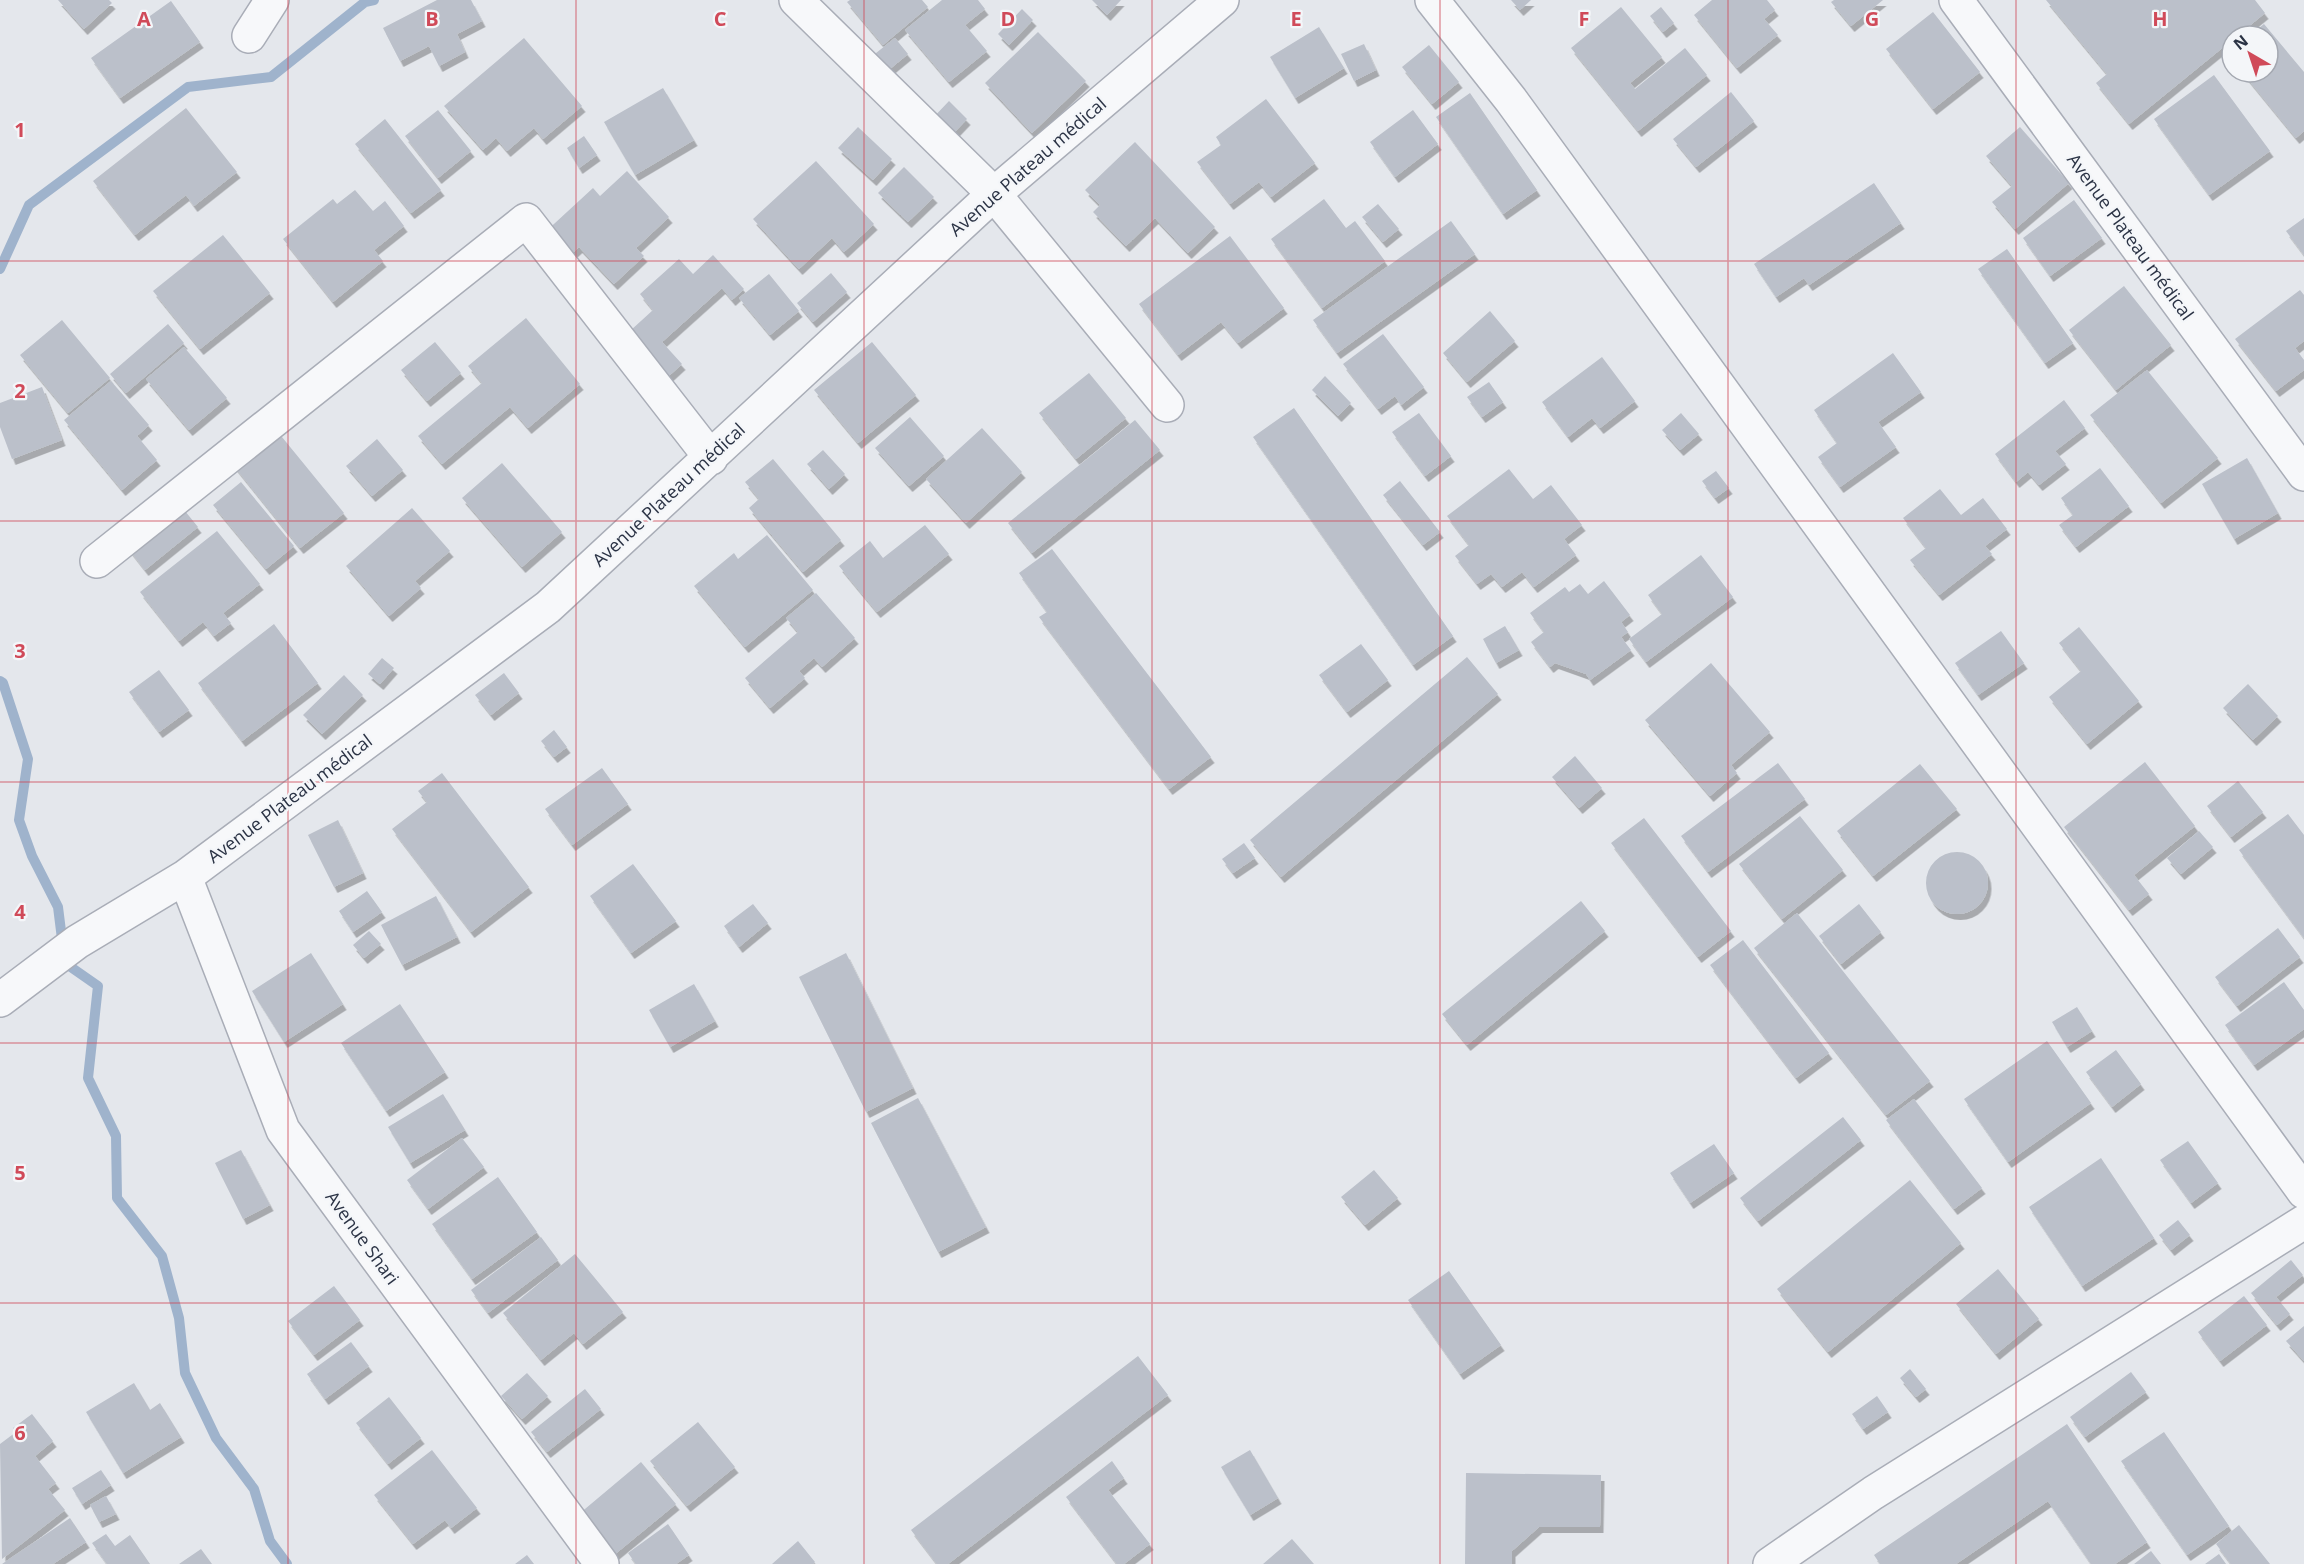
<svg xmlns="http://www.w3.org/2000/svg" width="2304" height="1564" font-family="'Open Sans',sans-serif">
	<defs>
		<filter id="shadow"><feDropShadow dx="3.5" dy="6" stdDeviation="0" flood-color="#0004"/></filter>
	</defs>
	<rect width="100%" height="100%" fill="#e4e7ec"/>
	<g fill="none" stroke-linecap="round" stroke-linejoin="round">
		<path stroke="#9fb3cc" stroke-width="10" d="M0,269L29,205L188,87L271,77L365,2L374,0
			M0,681L3,683L28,759L19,820L32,856L58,907L65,963L98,986L88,1078L116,1136L117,1198L162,1256L179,1318L185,1373L216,1438L254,1489L270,1541L287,1564"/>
	</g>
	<path fill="#bbc0ca" filter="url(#shadow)" d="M58,0H109L112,3L84,29Z
		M437,0H471L482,21L457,34L465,52L439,66L429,46L400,61L383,28Z
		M850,0H922L928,7L883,45L847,2Z
		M942,0H978L985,9L965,25L987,51L949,82L905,30Z
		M1092,0H1121L1107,15Z
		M1511,0H1531L1520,10Z
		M1712,0H1767L1775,10L1764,19L1778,35L1737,68L1694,15Z
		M1834,0H1883L1851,26L1831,2Z
		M2046,0H2255L2265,13L2237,36H2232V40L2129,124L2096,83L2107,74Z
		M171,1L200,42L120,98L91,58Z
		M1621,7L1662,57L1630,83L1635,89L1685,48L1707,75L1638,131L1571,48Z
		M1661,7L1674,23L1663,32L1650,16Z
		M1022,9L1033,20L1009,45L998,34Z
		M1933,12L1980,72L1933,109L1886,49Z
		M2264,24L2304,72V131L2296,138L2242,72H2268V36H2249Z
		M1319,27L1344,68L1295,98L1270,57Z
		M1038,32L1086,81L1032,133L985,83Z
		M524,38L582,106L543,139L534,128L507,151L496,138L483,150L444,106Z
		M895,38L908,54L885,73L871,57Z
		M1364,44L1376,70L1354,81L1341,54Z
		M1429,45L1459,82L1432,104L1402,67Z
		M2214,75L2270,151L2209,195L2154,119Z
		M663,88L694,140L635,175L604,122Z
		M1731,92L1754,121L1696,167L1673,139Z
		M1470,93L1537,190L1503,214L1436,117Z
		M1266,99L1315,163L1271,197L1259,182L1230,204L1197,162L1221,145L1216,137Z
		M949,101L967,119L949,138L930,121Z
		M186,108L237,172L194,206L186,195L135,235L93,181Z
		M438,110L471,151L438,178L405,136Z
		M1413,110L1438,144L1395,177L1370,142Z
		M385,119L441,190L411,213L355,144Z
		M858,127L892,159L873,180L838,148Z
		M2020,127L2069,183L2015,229L1992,202L2012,186L1986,156Z
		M584,136L597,155L579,168L567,148Z
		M1135,142L1215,227L1188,253L1155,218L1126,246L1093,212L1100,205L1085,190Z
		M816,161L874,224L844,252L832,238L799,269L753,219Z
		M904,167L934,197L908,222L878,193Z
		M627,171L669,217L636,248L644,256L614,284L579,247L565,260L542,235L593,188L600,196Z
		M1874,183L1901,223L1809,285L1804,278L1776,297L1754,264Z
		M355,190L373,211L385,201L404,226L374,250L383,261L333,302L283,239L333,199L337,204Z
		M1324,199L1346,228L1355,221L1385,261L1322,308L1271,239Z
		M2074,200L2102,238L2050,276L2023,238Z
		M1378,204L1399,229L1383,242L1362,217Z
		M2304,218V255L2286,231Z
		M1451,221L1475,254L1337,353L1313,320Z
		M223,235L270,293L200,349L153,291Z
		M1230,236L1284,308L1238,343L1221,322L1178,355L1139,304Z
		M2007,249L2073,343L2045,363L1978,269Z
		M713,255L744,289L732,300L722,288L662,342L682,364L659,385L619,341L653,310L640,294L679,259L693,274Z
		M831,273L847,292L813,322L797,303Z
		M769,274L799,311L770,335L739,298Z
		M2124,286L2171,345L2116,390L2069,330Z
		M2300,290L2304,295V341L2295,348L2304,360V370L2276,391L2235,339Z
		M1490,311L1515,341L1467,382L1443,353Z
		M526,318L580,384L528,428L510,407L442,464L418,436L482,383L468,366Z
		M62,320L110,378L68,413L20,355Z
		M168,324L184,343L126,393L110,374Z
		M1383,334L1424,387L1401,405L1395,396L1378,409L1343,364Z
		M435,342L461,373L427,401L401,370Z
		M872,342L916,395L858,443L814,390Z
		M184,347L227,398L189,430L146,379Z
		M1893,353L1921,392L1878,422L1896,447L1840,487L1818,457L1837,443L1814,410Z
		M1602,357L1635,401L1600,428L1592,418L1568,437L1542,402Z
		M2147,370L2218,458L2161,503L2090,415Z
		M1089,373L1126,418L1076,459L1039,413Z
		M1325,376L1351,403L1338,416L1312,390Z
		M111,381L149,425L137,436L157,460L122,490L64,420Z
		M1489,382L1503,402L1482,417L1467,397Z
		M42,387L62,440L12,459L0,427V403Z
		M2064,400L2085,428L2055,451L2066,464L2039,485L2028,472L2016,482L1995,454Z
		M1294,408L1453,636L1413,665L1253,437Z
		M1419,413L1451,456L1425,476L1392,432Z
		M1681,413L1699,434L1680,450L1662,430Z
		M910,417L944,456L909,486L875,448Z
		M1135,420L1160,450L1032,553L1008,523Z
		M273,426L344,513L300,548L230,461Z
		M982,428L1022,472L966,523L926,479Z
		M377,439L403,470L372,496L346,466Z
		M823,450L845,474L829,489L807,464Z
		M2247,458L2278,513L2234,539L2202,484Z
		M773,459L841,540L803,572L749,508L759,499L745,482Z
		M502,463L562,532L522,567L462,498Z
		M2100,468L2129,506L2076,547L2059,525L2073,515L2061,498Z
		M1509,469L1533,499L1551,485L1582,525L1564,539L1576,555L1534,587L1522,572L1502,587L1491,574L1477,584L1455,556L1469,545L1447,516Z
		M1716,471L1729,488L1715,498L1702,481Z
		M1400,481L1440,532L1423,545L1383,495Z
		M241,482L294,546L266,569L213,505Z
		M1940,489L1961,515L1983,498L2007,529L1985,546L1992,554L1939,595L1910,560L1926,548L1903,518Z
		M176,500L198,527L145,570L124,543Z
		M412,508L450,551L415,581L421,588L389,616L346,566Z
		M925,525L949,554L877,612L839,566L870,541L883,558Z
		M217,531L260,584L223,613L231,623L214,636L203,622L179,641L140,592Z
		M767,535L813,590L745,647L694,586L734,553L738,559Z
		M1052,549L1211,757L1169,789L1039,617L1047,612L1019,573Z
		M1701,555L1733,597L1646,662L1629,639L1662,614L1648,595Z
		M1604,581L1630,615L1621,622L1628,632L1621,637L1631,650L1590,680L1586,674L1555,663L1550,667L1531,642L1544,632L1530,613L1565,587L1569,592L1580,584L1588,594Z
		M816,593L855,638L822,667L814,658L799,671L805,678L770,708L745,678L798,632L786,618Z
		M274,624L318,683L242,741L198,683Z
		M1505,626L1519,650L1496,663L1483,639Z
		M2079,627L2139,701L2087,744L2049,697L2081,671L2059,643Z
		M2001,631L2024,663L1978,695L1955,663Z
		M1361,644L1388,680L1347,712L1319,675Z
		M1467,657L1498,694L1281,877L1250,840Z
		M382,658L394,668L380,684L368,674Z
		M1711,663L1770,732L1731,765L1737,773L1710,796L1645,720Z
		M159,670L189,710L159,732L129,692Z
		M504,673L519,693L491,715L475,695Z
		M344,675L363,695L322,734L303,715Z
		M2248,684L2278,716L2253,740L2223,708Z
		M554,730L567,747L554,757L541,741Z
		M1575,756L1602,788L1579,808L1552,777Z
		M2145,762L2195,826L2134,875L2149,894L2129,910L2064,827Z
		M1778,763L1805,799L1708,872L1681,836Z
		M1920,764L1957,809L1873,876L1837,831Z
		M602,768L628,804L572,845L545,809Z
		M442,773L529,887L471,932L392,829L427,802L418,791Z
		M2238,781L2263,812L2231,837L2207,806Z
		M2288,814L2304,835V938L2239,850Z
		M1800,816L1843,870L1782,919L1739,864Z
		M1644,818L1731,931L1698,957L1611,843Z
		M338,820L363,873L334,887L308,835Z
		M2199,831L2213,847L2181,874L2167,858Z
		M1244,843L1255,858L1233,873L1222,859Z
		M1926 883a31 31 0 1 1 62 0a31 31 0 1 1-62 0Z
		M633,864L676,921L631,953L590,896Z
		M367,891L382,912L353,932L339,911Z
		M436,896L457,937L402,965L381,925Z
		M1581,901L1605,931L1467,1045L1442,1014Z
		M753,904L768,923L739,947L724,926Z
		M1859,904L1881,932L1841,964L1819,936Z
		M1797,913L1930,1081L1886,1115L1754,948Z
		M2278,928L2300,957L2237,1006L2215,977Z
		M369,931L381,944L364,958L353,945Z
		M1743,940L1829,1053L1796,1078L1710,965Z
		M311,953L343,1004L284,1042L252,991Z
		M846,953L913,1088L866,1112L799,977Z
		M2284,982L2304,1010V1029L2254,1065L2225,1025Z
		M694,984L715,1021L670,1047L649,1010Z
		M400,1004L445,1072L386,1111L341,1043Z
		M2077,1007L2092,1031L2067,1047L2052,1022Z
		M2047,1041L2091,1103L2008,1162L1964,1099Z
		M2116,1050L2141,1084L2112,1107L2086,1072Z
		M443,1094L465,1130L410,1163L388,1127Z
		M918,1098L986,1227L938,1252L871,1123Z
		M1914,1099L1982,1188L1954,1209L1886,1120Z
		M1843,1117L1861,1140L1758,1221L1740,1198Z
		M462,1138L484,1167L428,1209L407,1180Z
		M2188,1141L2218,1183L2191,1203L2160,1160Z
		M1714,1144L1734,1173L1690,1203L1670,1173Z
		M241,1150L270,1205L243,1219L215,1163Z
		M2101,1158L2154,1238L2082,1286L2029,1207Z
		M1374,1170L1398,1198L1365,1225L1341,1197Z
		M498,1177L537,1232L472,1279L432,1224Z
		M1910,1180L1961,1243L1828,1352L1777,1289Z
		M2178,1220L2190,1235L2171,1250L2159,1235Z
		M541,1237L558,1260L488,1313L471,1290Z
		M575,1254L623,1312L583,1344L574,1333L541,1360L503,1313Z
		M2291,1260L2303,1275L2276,1297L2290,1314L2277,1325L2251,1293Z
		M1998,1269L2039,1319L1996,1354L1956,1304Z
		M1449,1271L1501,1345L1460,1374L1408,1300Z
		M334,1286L360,1320L314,1355L288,1321Z
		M2244,1296L2267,1325L2220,1361L2198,1332Z
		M2304,1326V1361L2286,1341Z
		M351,1342L369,1366L325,1399L307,1374Z
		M1138,1356L1168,1395L948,1564H937L911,1530Z
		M1910,1369L1926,1389L1916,1397L1900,1378Z
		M2131,1372L2146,1392L2085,1437L2070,1417Z
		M527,1373L548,1396L522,1419L501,1396Z
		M134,1383L150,1410L160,1403L181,1437L123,1473L86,1412Z
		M585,1389L601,1409L547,1452L531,1432Z
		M1877,1396L1888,1412L1863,1429L1852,1414Z
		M389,1397L421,1438L388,1464L356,1423Z
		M32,1414L53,1441L35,1456L56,1483L48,1489L65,1510L2,1559L0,1444L16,1432L13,1428Z
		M698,1422L735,1467L687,1506L650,1461Z
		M2067,1424L2147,1542L2115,1564H2091L2048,1501L1956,1564H1880L1874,1555Z
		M2164,1432L2229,1526L2187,1555L2121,1461Z
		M432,1450L477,1508L451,1528L445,1520L413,1544L374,1495Z
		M1250,1450L1278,1498L1250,1515L1221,1467Z
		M1112,1461L1124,1478L1108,1490L1150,1544L1124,1564H1117L1066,1497Z
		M641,1462L676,1504L614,1555L579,1514Z
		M101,1470L111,1485L82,1504L72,1488Z
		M1466,1473L1601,1475L1600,1527H1539L1512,1551V1564H1465Z
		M106,1496L116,1514L99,1522L90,1505Z
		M70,1518L86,1542L53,1564H2Z
		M668,1524L689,1555L676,1564H636L628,1553Z
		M2239,1525L2270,1564H2231L2216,1544Z
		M106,1534L115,1546L130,1535L150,1564H107L92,1543Z
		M1292,1539L1314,1564H1263Z
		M798,1541L815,1562L813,1564H772Z
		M201,1549L212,1564H179Z
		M2151,1551L2161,1564H2134Z
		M2219,1554L2226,1564H2205Z
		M527,1555L534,1564H515Z"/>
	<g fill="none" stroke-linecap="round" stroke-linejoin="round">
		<defs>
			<path id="minor" d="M796,0L994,194L1167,405
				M1432,0L1511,100L2304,1192
				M1956,0L2304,474
				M249,36L272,0
				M97,561L526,220L711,458
				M185,877L283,1130L602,1564
				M0,1000L77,942L185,877L548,607L994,194L1222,0
				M1770,1564L1873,1493L2304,1222"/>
		</defs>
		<use href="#minor" stroke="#a9adb7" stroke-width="36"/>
		<use href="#minor" stroke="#f7f8fa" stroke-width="33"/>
	</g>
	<path fill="none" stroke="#d04a59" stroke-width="1.5" stroke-opacity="0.55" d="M288,0V1564M576,0V1564M864,0V1564M1152,0V1564M1440,0V1564M1728,0V1564M2016,0V1564M0,261H2304M0,521H2304M0,782H2304M0,1043H2304M0,1303H2304"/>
	<g text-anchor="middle" stroke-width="4.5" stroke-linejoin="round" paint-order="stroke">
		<g font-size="18" fill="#2b3345" stroke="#f4f6f9">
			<text transform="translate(1028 167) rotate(-41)" y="6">Avenue Plateau médical</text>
			<text transform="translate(2130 237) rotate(54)" y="6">Avenue Plateau médical</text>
			<text transform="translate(669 495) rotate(-43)" y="6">Avenue Plateau médical</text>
			<text transform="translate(290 799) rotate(-37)" y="6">Avenue Plateau médical</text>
			<text transform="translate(362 1238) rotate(54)" y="6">Avenue Shari</text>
		</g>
	</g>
	<g font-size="20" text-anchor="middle" font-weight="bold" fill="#d04a59" stroke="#f4f6f9" stroke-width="4.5" stroke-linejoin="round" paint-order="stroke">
		<text x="144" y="26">A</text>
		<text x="432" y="26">B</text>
		<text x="720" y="26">C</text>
		<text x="1008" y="26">D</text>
		<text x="1296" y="26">E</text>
		<text x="1584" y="26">F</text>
		<text x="1872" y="26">G</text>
		<text x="2160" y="26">H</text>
		<text x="20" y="137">1</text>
		<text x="20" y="398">2</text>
		<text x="20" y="658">3</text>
		<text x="20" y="919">4</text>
		<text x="20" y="1180">5</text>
		<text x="20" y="1440">6</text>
	</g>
	<g transform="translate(2250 54) rotate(321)"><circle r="28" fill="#f4f6f9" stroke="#a4a8b1" stroke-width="1.5"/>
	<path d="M0-4.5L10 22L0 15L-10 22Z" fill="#d04a59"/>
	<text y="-9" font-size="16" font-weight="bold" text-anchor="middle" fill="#2b3345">N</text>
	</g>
</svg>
